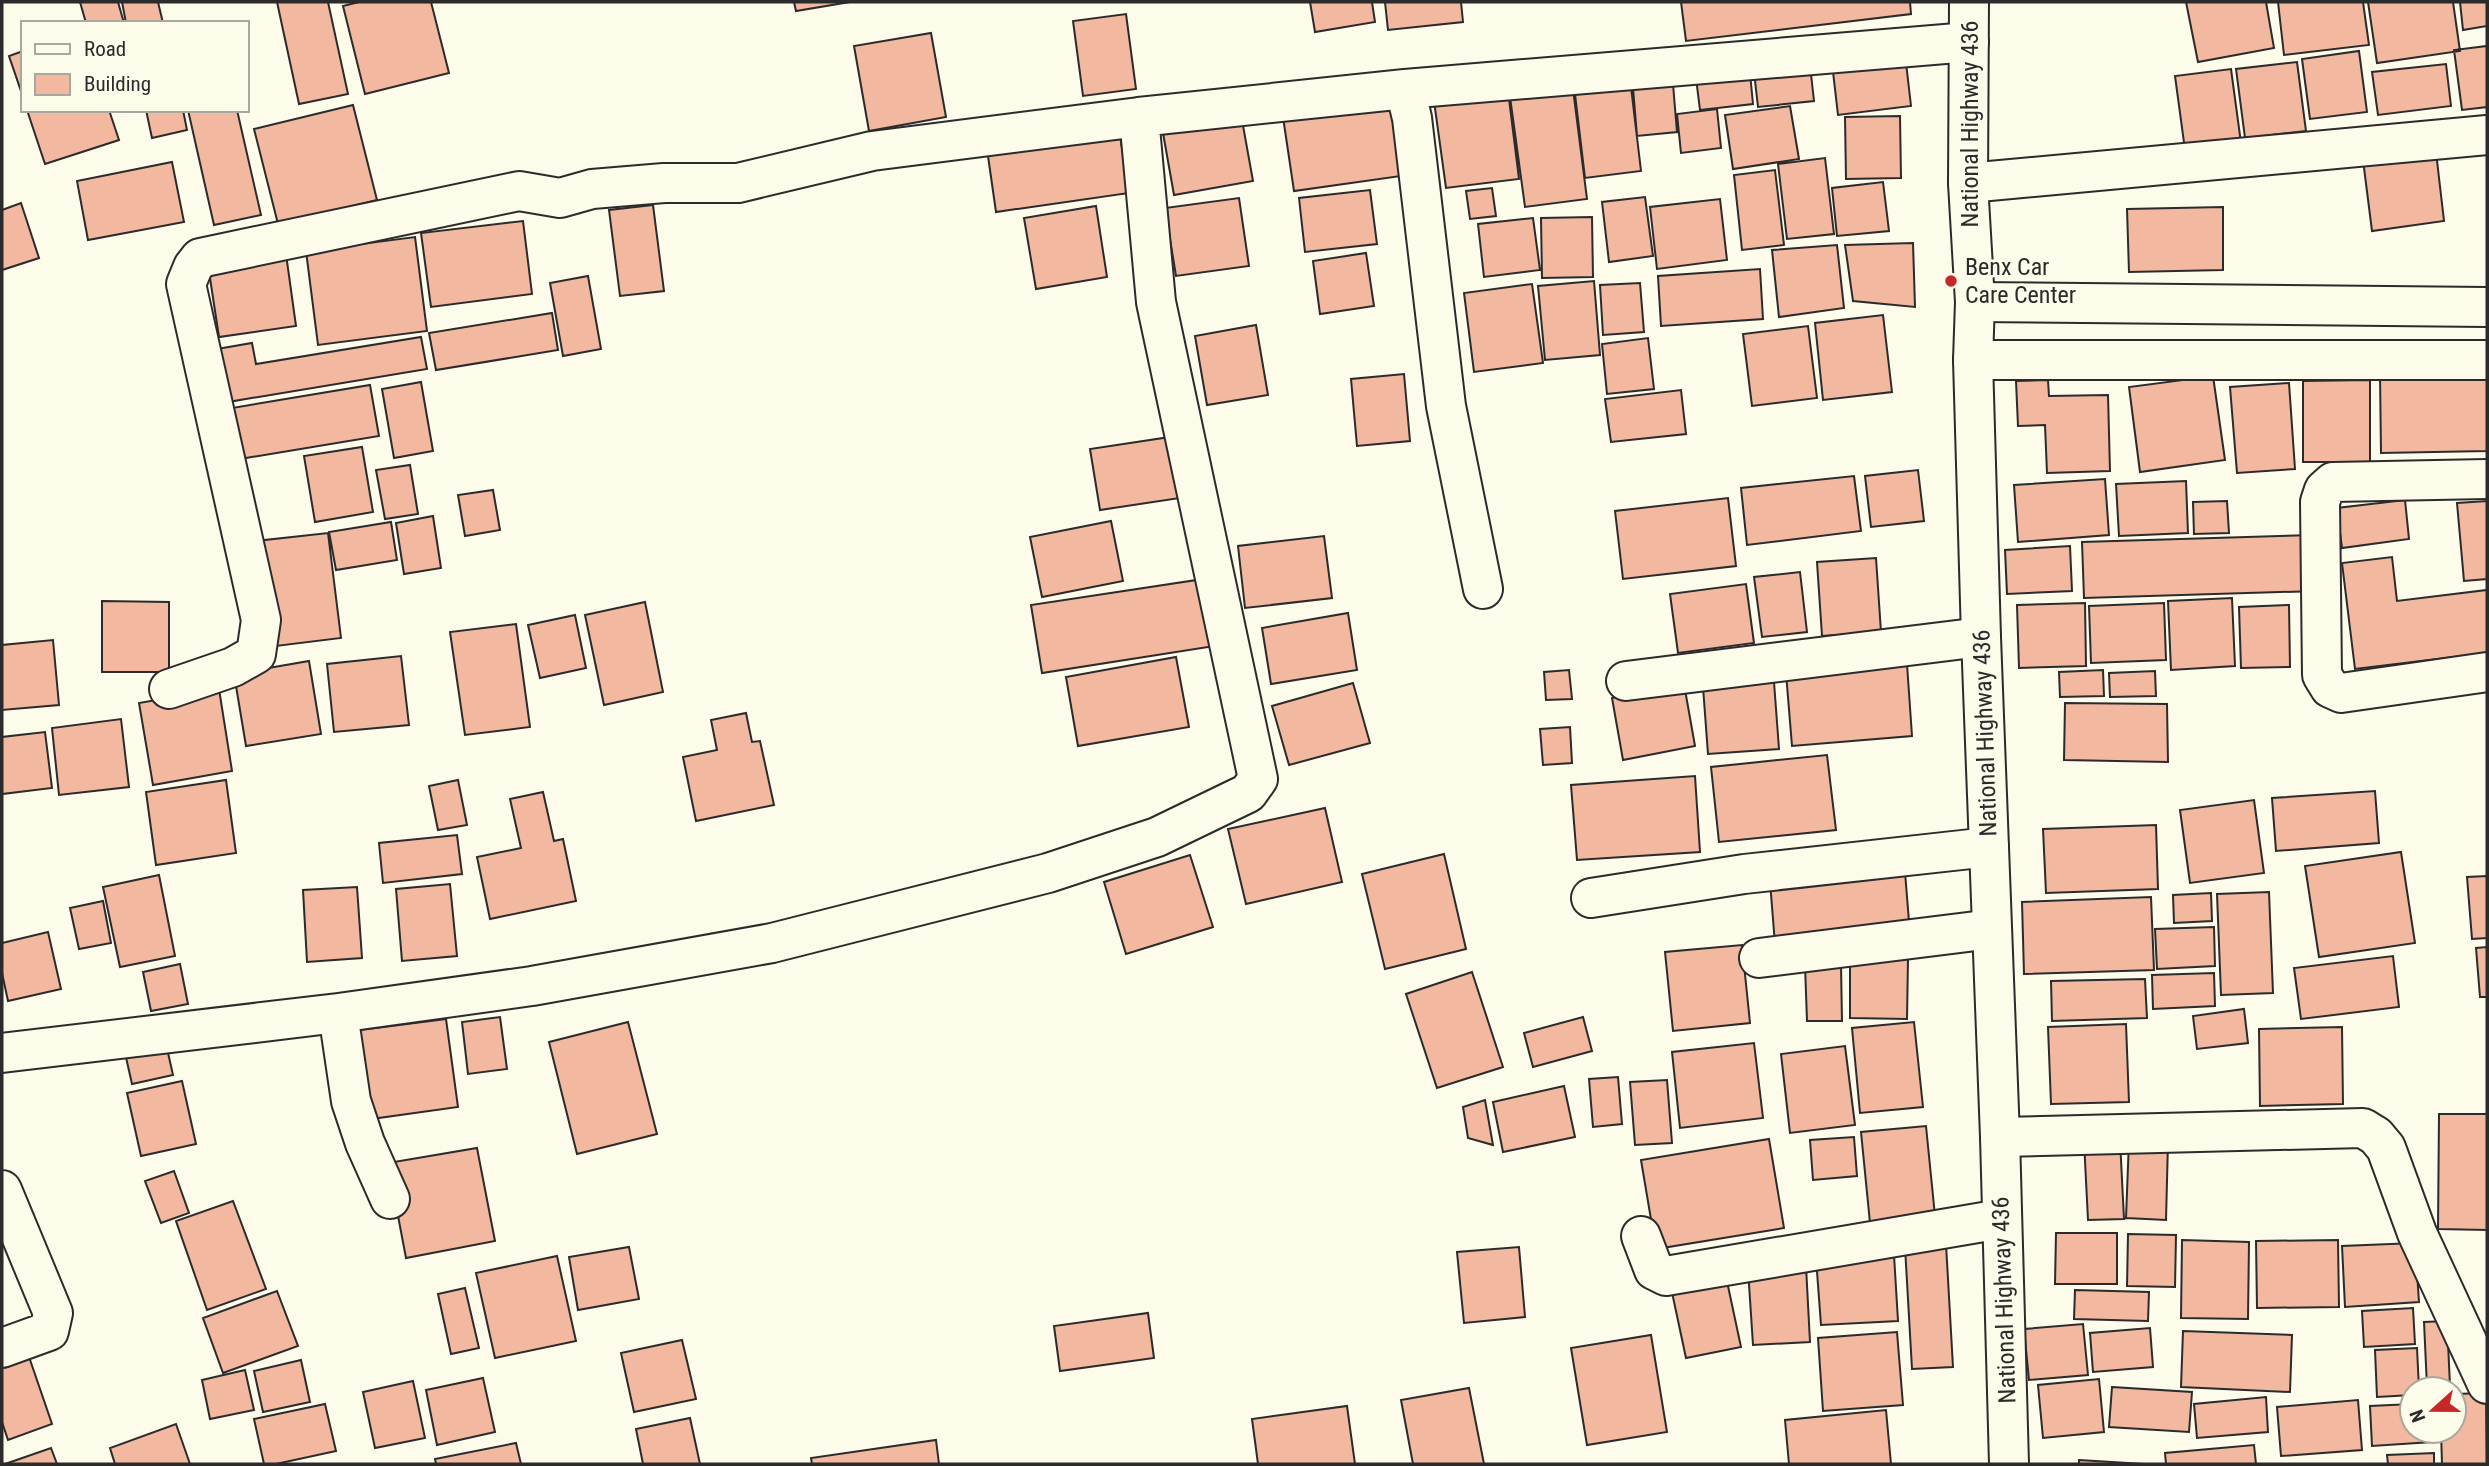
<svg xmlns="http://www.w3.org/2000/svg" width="2489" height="1466" font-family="'Roboto Condensed',sans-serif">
	<rect width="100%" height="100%" fill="#fdfbea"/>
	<path fill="#f2b8a0" stroke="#2b2b2b" stroke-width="2" d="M80,2H118L124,23H86Z
		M122,2H158L163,23H126Z
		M277,2H328L348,94L299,104Z
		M359,2H431L449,73L365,94L343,6Z
		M794,2H850L796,11Z
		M1310,2H1372L1375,22L1315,32Z
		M1385,2H1461L1463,22L1388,30Z
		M1681,2H1910L1911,14L1686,41Z
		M2186,2H2266L2274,48L2198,62Z
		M2278,2H2363L2369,45L2284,55Z
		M2368,2H2453L2460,51L2377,63Z
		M2460,2H2487V26L2463,30Z
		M1126,14L1136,89L1083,96L1073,21Z
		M931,33L946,117L869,131L854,46Z
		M2487,46V107L2462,110L2454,50Z
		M23,51V97L9,56Z
		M2359,51L2367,112L2310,119L2302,59Z
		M1905,54L1911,106L1838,115L1832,63Z
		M1809,56L1814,101L1758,107L1753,63Z
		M2297,62L2306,131L2245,138L2236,69Z
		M1749,63L1753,104L1700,110L1695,70Z
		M2446,64L2451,106L2378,115L2372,72Z
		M2231,69L2241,143L2185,150L2175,76Z
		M1672,72L1677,132L1637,136L1632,76Z
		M1631,87L1641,171L1585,178L1575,94Z
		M1573,89L1587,199L1525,207L1510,97Z
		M1508,91L1519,179L1446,188L1434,101Z
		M1390,102L1401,176L1294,191L1283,117Z
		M353,105L377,200L278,224L254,129Z
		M1790,106L1799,159L1733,169L1725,115Z
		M1717,109L1721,148L1681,153L1677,114Z
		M27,110H109L119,140L45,164Z
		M146,110H183L187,130L152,138Z
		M188,110H237L261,215L214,225Z
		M1900,116L1901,178L1846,179L1845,117Z
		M1242,120L1253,181L1174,195L1163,133Z
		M1119,129L1129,193L996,212L987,149Z
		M2436,152L2444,221L2372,231L2363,160Z
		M1825,158L1834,234L1787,239L1778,164Z
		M172,162L184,222L88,240L77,181Z
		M1775,170L1784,245L1742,250L1734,175Z
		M1883,182L1889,231L1837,236L1832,188Z
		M1492,188L1496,216L1470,219L1466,191Z
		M1370,190L1377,244L1305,252L1299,198Z
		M1645,197L1653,256L1609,262L1602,202Z
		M1239,198L1249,266L1176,276L1165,208Z
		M1720,199L1727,260L1657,269L1650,207Z
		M21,203L39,258L2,270V210Z
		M653,205L664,291L620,296L609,210Z
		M1096,206L1107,277L1036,289L1024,218Z
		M2223,207V270L2129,272L2127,209Z
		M1592,217L1593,277L1542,278L1541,218Z
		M1533,218L1540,270L1484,277L1478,224Z
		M523,221L532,294L431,307L421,233Z
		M415,237L427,331L318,345L306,251Z
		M1913,243L1915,307L1853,301L1845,245Z
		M1837,245L1844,308L1779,317L1772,250Z
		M1366,253L1374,306L1320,314L1313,261Z
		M286,254L296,326L219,337L208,265Z
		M1760,269L1763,319L1661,326L1658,276Z
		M588,276L601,349L563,356L550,283Z
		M1594,281L1600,355L1545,360L1538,286Z
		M1640,283L1644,332L1603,335L1600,285Z
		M1532,284L1543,363L1474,372L1464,293Z
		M552,313L558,350L436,370L429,333Z
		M1883,315L1892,392L1823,400L1815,323Z
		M1256,325L1268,395L1207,405L1195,336Z
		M1808,326L1817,398L1752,406L1743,334Z
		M421,337L427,369L228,402L211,350L252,343L256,364Z
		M1648,338L1654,389L1607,394L1602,344Z
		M1404,374L1410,441L1357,446L1351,379Z
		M2487,374V451L2381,453L2380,375Z
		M2213,376L2225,460L2140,472L2129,387Z
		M2048,380L2049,396L2108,395L2110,471L2047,473L2045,425L2018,426L2016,381Z
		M2370,380V462H2303V381Z
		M421,382L433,451L394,458L382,389Z
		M2289,383L2295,469L2237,473L2230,387Z
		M370,385L379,436L240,459L232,408Z
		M1681,390L1686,434L1611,442L1605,399Z
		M1170,437L1180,498L1100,510L1090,449Z
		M362,447L373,512L315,522L304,456Z
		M410,465L418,514L385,519L376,470Z
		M1918,470L1924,521L1871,527L1865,476Z
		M1854,476L1861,531L1747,545L1741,488Z
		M2105,479L2109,535L2018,542L2014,485Z
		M2186,481L2188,533L2119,536L2116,484Z
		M493,490L500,530L465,536L458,495Z
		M1728,498L1736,566L1623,579L1615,511Z
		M2405,500L2409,539L2342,548L2337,508Z
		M2227,501L2229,533L2194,534L2193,502Z
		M2487,501V579L2464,581L2457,503Z
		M433,516L441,568L404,574L396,523Z
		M1111,521L1123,581L1042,597L1030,537Z
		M391,522L397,560L336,570L329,532Z
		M328,533L341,638L268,647L256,541Z
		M2315,535L2317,591L2084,598L2082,542Z
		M1324,536L1332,598L1245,608L1238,546Z
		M2070,546L2072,591L2007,594L2005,550Z
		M2392,557L2397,601L2487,590V653L2355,669L2342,563Z
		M1876,558L1881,632L1822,636L1817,562Z
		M1800,572L1807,632L1762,637L1754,577Z
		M1210,578L1221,645L1042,673L1031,605Z
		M1746,584L1754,643L1678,653L1670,594Z
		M2232,598L2235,666L2171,670L2168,601Z
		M102,601L169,602V672H102Z
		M645,602L663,692L604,705L585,615Z
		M2085,603L2086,666L2019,668L2017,605Z
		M2164,603L2166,660L2091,663L2089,606Z
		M2289,605L2290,667L2241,668L2239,607Z
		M1348,613L1357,670L1271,684L1262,628Z
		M575,615L586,668L540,678L528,625Z
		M516,624L530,727L465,735L450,632Z
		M53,640L59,705L2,710V645Z
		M401,656L409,725L334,732L327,664Z
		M1176,657L1189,727L1078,746L1066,677Z
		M309,661L321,734L246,746L234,674Z
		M1907,664L1912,736L1792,746L1786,673Z
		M1569,670L1572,699L1546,700L1544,672Z
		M2103,670L2104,696L2060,697L2059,672Z
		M2155,671L2156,696L2110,697L2109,673Z
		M1774,682L1779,749L1708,754L1703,687Z
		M1353,683L1370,743L1289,765L1272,706Z
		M1684,684L1695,746L1623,760L1612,698Z
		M219,689L232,771L153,785L139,703Z
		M2065,703L2167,704L2168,762L2064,760Z
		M746,713L752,742L760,741L774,805L696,821L683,757L717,750L711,720Z
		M121,719L129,787L59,795L52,728Z
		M1570,727L1572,763L1543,765L1540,729Z
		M45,732L52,788L2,794V737Z
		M1827,755L1836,830L1719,842L1711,767Z
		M1695,776L1700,852L1577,860L1571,785Z
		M226,780L236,853L156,865L146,792Z
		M458,780L467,825L438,830L429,786Z
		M2375,791L2379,843L2276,851L2272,798Z
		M543,792L554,841L563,839L576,901L490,919L477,857L521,848L510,799Z
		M2254,800L2264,873L2190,883L2180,810Z
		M1325,808L1342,882L1246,904L1228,829Z
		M2156,825L2158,889L2046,893L2043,829Z
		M457,835L462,874L383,883L379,843Z
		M2401,852L2415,943L2319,957L2305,866Z
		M1444,854L1466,949L1385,969L1362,874Z
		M1190,855L1213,927L1126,954L1104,882Z
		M1905,872L1910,934L1775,944L1770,882Z
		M159,875L175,956L120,967L103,887Z
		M2487,876V938L2472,939L2467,877Z
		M450,884L457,956L402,961L396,889Z
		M357,887L362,958L307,962L303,890Z
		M2269,892L2273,993L2221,995L2217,894Z
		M2211,893L2212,921L2174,923L2173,895Z
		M2151,897L2154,970L2024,974L2022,902Z
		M103,901L111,943L79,949L70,908Z
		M2214,927L2215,966L2157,969L2155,929Z
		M48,932L61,989L8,1001L2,973V943Z
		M1742,945L1750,1023L1673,1031L1665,952Z
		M2487,947V997H2480L2476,948Z
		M2393,956L2399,1007L2301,1019L2294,968Z
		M1850,959H1908L1907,1019L1850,1018Z
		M180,964L188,1004L151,1011L143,972Z
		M1805,965H1841L1842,1021H1807Z
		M1472,972L1503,1067L1437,1088L1406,994Z
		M2214,973L2215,1006L2153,1009L2152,975Z
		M2145,979L2147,1018L2052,1021L2051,981Z
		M2244,1009L2248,1043L2197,1049L2193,1016Z
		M500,1017L507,1069L468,1074L462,1022Z
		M1583,1017L1592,1051L1533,1067L1524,1033Z
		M446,1019L458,1107L364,1120L352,1031Z
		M628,1022L657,1134L577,1154L549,1042Z
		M1914,1022L1923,1107L1860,1113L1852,1028Z
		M2126,1024L2129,1102L2051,1104L2048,1027Z
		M2342,1027L2343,1104L2260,1106L2259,1029Z
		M164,1035L173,1075L132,1084L123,1044Z
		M1754,1043L1763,1118L1680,1128L1672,1052Z
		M1845,1046L1855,1125L1790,1133L1781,1054Z
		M1618,1077L1622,1124L1593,1127L1589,1079Z
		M1667,1080L1672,1143L1635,1145L1630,1082Z
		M182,1081L196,1144L141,1156L127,1093Z
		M1564,1086L1575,1137L1503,1152L1493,1102Z
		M1485,1100L1493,1145L1468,1138L1463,1107Z
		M2439,1114H2487V1230L2438,1229Z
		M1926,1126L1935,1216L1870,1223L1861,1132Z
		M1854,1137L1857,1176L1813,1180L1810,1140Z
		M1769,1139L1784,1228L1656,1249L1641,1160Z
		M2120,1140L2124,1219L2088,1220L2084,1141Z
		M2129,1140L2168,1142L2166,1220L2126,1218Z
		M477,1148L495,1241L406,1258L388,1163Z
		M174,1171L189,1213L161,1223L145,1181Z
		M233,1201L266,1289L207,1310L176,1221Z
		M2056,1233H2117V1284H2055Z
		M2128,1234L2176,1235L2175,1287L2127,1286Z
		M2182,1240L2249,1242L2248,1319L2181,1318Z
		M2338,1240L2339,1307L2257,1308L2256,1241Z
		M2415,1243L2419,1302L2345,1307L2342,1246Z
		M1946,1244L1953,1367L1912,1369L1905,1247Z
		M629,1247L639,1299L578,1310L569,1257Z
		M1519,1247L1525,1317L1464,1323L1457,1252Z
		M1894,1255L1898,1321L1821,1325L1816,1258Z
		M557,1256L576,1341L495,1358L476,1273Z
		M1806,1266L1810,1342L1753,1345L1748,1269Z
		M1725,1272L1741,1347L1686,1358L1670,1283Z
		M465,1288L479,1348L451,1354L438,1294Z
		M2075,1290L2149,1292L2148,1321L2074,1319Z
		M277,1291L298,1346L223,1373L203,1318Z
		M2413,1308L2415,1344L2364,1347L2362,1311Z
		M1148,1313L1154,1358L1060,1371L1054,1326Z
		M2447,1321L2450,1386L2427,1387L2424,1322Z
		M2083,1324L2088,1375L2029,1380L2024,1329Z
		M2150,1328L2153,1367L2093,1372L2090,1333Z
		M2183,1331L2292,1335L2290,1392L2181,1387Z
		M1897,1332L1903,1405L1823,1411L1818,1338Z
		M1651,1335L1667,1432L1587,1445L1571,1348Z
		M682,1340L696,1399L634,1412L621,1353Z
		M2417,1348L2419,1389H2412V1395L2377,1397L2375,1350Z
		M27,1351L52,1424L8,1440L2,1422V1359Z
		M301,1360L310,1402L263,1412L254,1371Z
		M245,1370L254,1410L210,1419L202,1380Z
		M483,1378L495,1432L437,1445L426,1390Z
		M2099,1379L2104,1432L2043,1438L2038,1385Z
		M413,1381L425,1438L375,1448L363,1392Z
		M2112,1387L2192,1392L2189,1432L2109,1427Z
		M1469,1388L1484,1464H1413L1401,1400Z
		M2486,1393L2487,1464H2442L2441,1431H2454V1394Z
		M2266,1397L2268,1432L2197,1438L2194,1404Z
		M2358,1400L2362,1450L2281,1456L2277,1407Z
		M325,1404L336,1451L276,1464H264L254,1419Z
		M2412,1404V1431H2431L2432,1442L2372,1446L2370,1406Z
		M1347,1406L1355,1464H1258L1252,1419Z
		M1886,1410L1891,1464H1789L1785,1420Z
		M690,1418L700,1464H643L636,1429Z
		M176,1424L190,1464H115L110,1448Z
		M936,1440L939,1464H812L811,1458Z
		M516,1443L521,1464H436L435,1459Z
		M2254,1445L2256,1464H2166L2165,1453Z
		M51,1448L57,1464H5Z
		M2434,1453V1464H2388L2387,1455Z
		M2079,1460L2144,1464H2079Z"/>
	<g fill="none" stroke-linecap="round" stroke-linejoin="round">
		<defs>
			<path id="minor" d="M1405,89L1969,42
				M1968,183L2487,135
				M1975,302L2487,307
				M1973,360H2487
				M2487,479L2333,482L2324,490L2320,502L2322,675L2330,688L2341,693L2487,672
				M1626,681L1981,637
				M169,689L233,667L256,654L261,620L186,284L193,267L200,258L519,191L560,198L592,189L664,183H738L872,151L1139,117
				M1591,898L1744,874L1989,847
				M1759,958L1992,929
				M338,1013L351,1101L365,1143L390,1199
				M2,1053L338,1013L532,986L772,943L1048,873L1157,837L1248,793L1258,779L1156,302L1139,117L1405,89L1412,118L1446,406L1483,589
				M2000,1137L2363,1128L2376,1136L2386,1148L2417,1233L2487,1384
				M2,1190L53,1313L49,1331L2,1348
				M1641,1236L1654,1270L1666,1276L2001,1219"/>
			<path id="major" d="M1969,2L1968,183L1975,302L1973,360L1981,637L2000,1137L2009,1464"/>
		</defs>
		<use href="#minor" stroke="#2b2b2b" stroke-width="42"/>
		<use href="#major" stroke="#2b2b2b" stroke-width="42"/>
		<use href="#minor" stroke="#fdfbea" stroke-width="38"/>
		<use href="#major" stroke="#fdfbea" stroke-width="38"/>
	</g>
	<circle fill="#c62828" stroke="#fdfbea" stroke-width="2.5" cx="1951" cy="281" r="7"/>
	<g text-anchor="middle" stroke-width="5" stroke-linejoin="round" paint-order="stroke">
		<g font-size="24" fill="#2b2b2b" stroke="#fdfbea">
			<text transform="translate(1970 124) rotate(-90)" y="8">National Highway 436</text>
			<text transform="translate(1985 733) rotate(-92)" y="8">National Highway 436</text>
			<text transform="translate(2004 1300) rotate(-92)" y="8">National Highway 436</text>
		</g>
		<g font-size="24" fill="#2b2b2b" stroke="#fdfbea" text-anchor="start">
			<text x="1965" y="275">Benx Car<tspan x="1965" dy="28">Care Center</tspan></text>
		</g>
	</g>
	<rect width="2489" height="1466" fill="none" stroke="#2b2b2b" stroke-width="7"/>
	<rect x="21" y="21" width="228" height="91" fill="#fdfbea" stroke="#a9a89e" stroke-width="2"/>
	<rect x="35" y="44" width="35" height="10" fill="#fdfbea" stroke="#a9a89e" stroke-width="2"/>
	<text x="84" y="56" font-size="21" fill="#2b2b2b">Road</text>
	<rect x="35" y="74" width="35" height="21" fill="#f2b8a0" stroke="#a9a89e" stroke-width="2"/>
	<text x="84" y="91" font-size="21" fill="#2b2b2b">Building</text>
	<g transform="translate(2433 1410) rotate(249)"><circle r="33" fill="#fdfbea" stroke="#a9a89e" stroke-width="2"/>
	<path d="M0-5L12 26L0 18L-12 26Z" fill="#c62828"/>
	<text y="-10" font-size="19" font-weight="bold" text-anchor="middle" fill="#2b2b2b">N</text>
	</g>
</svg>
